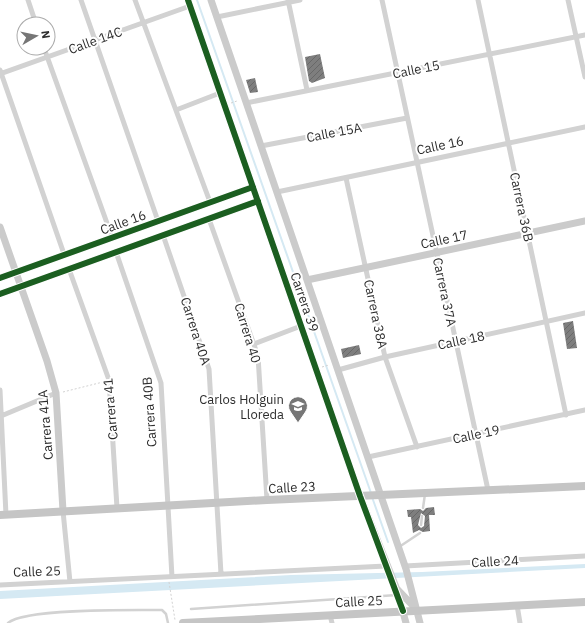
<svg xmlns="http://www.w3.org/2000/svg" width="585" height="623" font-family="'IBM Plex Sans',sans-serif">
	<defs>
		<pattern id="building-hatch" width="6" height="6" patternUnits="userSpaceOnUse"><rect width="6" height="6" fill="#7e7e7e"/><path d="M-1 1l2-2M0 6l6-6M5 7l2-2" fill="none" stroke="#686868"/></pattern>
	</defs>
	<rect width="100%" height="100%" fill="#fff"/>
	<path fill="#d5e9f3" d="M585,564V568L0,599V591L291,575L422,572Z"/>
	<g fill="none" stroke-linecap="round" stroke-linejoin="round">
		<path stroke="#d5e9f3" stroke-width="2" d="M197,0L371,493
			M372,497L388,542"/>
	</g>
	<path fill="url(#building-hatch)" fill-rule="evenodd" d="M320,54L325,78L312,83L309,81L305,57Z
		M255,78L258,92L250,93L246,80Z
		M573,321L577,348L567,349L563,323Z
		M359,345L361,354L343,358L341,349Z
		M434,507L435,515H429L430,531L423,532L419,530L413,533L411,517H408L407,510L420,509L423,511L426,508ZM421,513L425,516L424,526L421,528L418,525Z"/>
	<g fill="none" stroke-linecap="round" stroke-linejoin="round">
		<path stroke="#d2d2d2" stroke-width="1" stroke-dasharray="2 2" stroke-linecap="butt" d="M231,103L237,101
			M322,367L329,365
			M63,392L103,382
			M169,582L175,620"/>
		<path stroke="#d2d2d2" stroke-width="2.5" d="M423,508L425,494
			M421,525L422,516
			M399,547L420,533
			M191,609L397,595
			M8,623C25,608 135,610 162,610L166,614L168,623"/>
		<path stroke="#d2d2d2" stroke-width="5" d="M28,0L36,24
			M81,0L158,221
			M135,0L210,202
			M288,0L307,90
			M382,0L488,490
			M478,0L566,415
			M568,0L585,77
			M217,17L300,0
			M44,48L112,237
			M0,70L64,254
			M0,74L190,6
			M246,103L585,35
			M176,110L220,93
			M261,146L407,118
			M346,178L385,357L417,447
			M277,192L585,127
			M209,219L258,356L267,500
			M163,235L209,369L221,574
			M116,252L161,383L172,577
			M69,269L109,380L117,508
			M254,344L301,326
			M338,370L385,357L585,313
			M0,390L6,515
			M1,416L56,393
			M368,457L585,410
			M63,511L70,582
			M405,566L585,556
			M0,585L386,566
			M517,605L520,623
			M330,615L332,623"/>
		<path stroke="#cbcbcb" stroke-width="7" d="M188,0L360,496L396,587L406,623
			M211,0L406,569L420,623
			M0,227L47,361L56,393L63,511
			M0,278L253,187
			M307,280L585,221
			M0,294L258,201
			M397,589L417,610"/>
		<path stroke="#c5c5c5" stroke-width="8" d="M0,515L267,500L585,486
			M183,623L585,602"/>
		<defs>
			<path id="cycleway" d="M188,0L360,496L403,611
				M0,278L253,187
				M0,294L258,201"/>
		</defs>
		<use href="#cycleway" stroke="#fff" stroke-width="8"/>
		<use href="#cycleway" stroke="#1b5e20" stroke-width="6"/>
	</g>
	<defs>
		<symbol id="school-pin" viewBox="-11 -11 22 30"><path d="M0 17L-7.5 6A9.5 9.5 0 1 1 7.5 6Z" fill="#767676" stroke="#fff"/><path d="M0-5L7-2L0 1L-7-2ZM-4 1L0 2.5L4 1V4Q0 6-4 4Z" fill="#fff"/></symbol>
	</defs>
	<g fill-rule="evenodd">
		<use href="#school-pin" x="287" y="395" width="22" height="30"/>
	</g>
	<g text-anchor="middle" stroke-width="4" stroke-linejoin="round" paint-order="stroke">
		<g font-size="13" fill="#2d2d2d" stroke="#fff">
			<text transform="translate(95 40) rotate(-20)" y="5">Calle 14C</text>
			<text transform="translate(416 69) rotate(-11)" y="5">Calle 15</text>
			<text transform="translate(334 132) rotate(-11)" y="5">Calle 15A</text>
			<text transform="translate(440 145) rotate(-12)" y="5">Calle 16</text>
			<text transform="translate(522 207) rotate(78)" y="5">Carrera 36B</text>
			<text transform="translate(123 222) rotate(-20)" y="5">Calle 16</text>
			<text transform="translate(444 239) rotate(-12)" y="5">Calle 17</text>
			<text transform="translate(445 292) rotate(78)" y="5">Carrera 37A</text>
			<text transform="translate(305 302) rotate(71)" y="5">Carrera 39</text>
			<text transform="translate(376 314) rotate(78)" y="5">Carrera 38A</text>
			<text transform="translate(196 331) rotate(72)" y="5">Carrera 40A</text>
			<text transform="translate(248 333) rotate(73)" y="5">Carrera 40</text>
			<text transform="translate(461 340) rotate(-12)" y="5">Calle 18</text>
			<text transform="translate(110 409) rotate(-95)" y="5">Carrera 41</text>
			<text transform="translate(149 412) rotate(-94)" y="5">Carrera 40B</text>
			<text transform="translate(45 425) rotate(-95)" y="5">Carrera 41A</text>
			<text transform="translate(476 434) rotate(-12)" y="5">Calle 19</text>
			<text transform="translate(292 487) rotate(-3)" y="5">Calle 23</text>
			<text transform="translate(495 561) rotate(-3)" y="5">Calle 24</text>
			<text transform="translate(37 571) rotate(-2)" y="5">Calle 25</text>
			<text transform="translate(359 601) rotate(-3)" y="5">Calle 25</text>
		</g>
		<g font-size="13" fill="#2d2d2d" stroke="#fff" text-anchor="end">
			<text x="284" y="404">Carlos Holguin<tspan x="284" dy="15">Lloreda</tspan></text>
		</g>
	</g>
	<g transform="translate(36 36) rotate(81)"><circle r="19" fill="#ffffff" stroke="#ababab"/>
	<path d="M0-3L7 15L0 10L-7 15Z" fill="#767676"/>
	<text y="-6" font-size="11" font-weight="bold" text-anchor="middle" fill="#2d2d2d">N</text>
	</g>
</svg>
